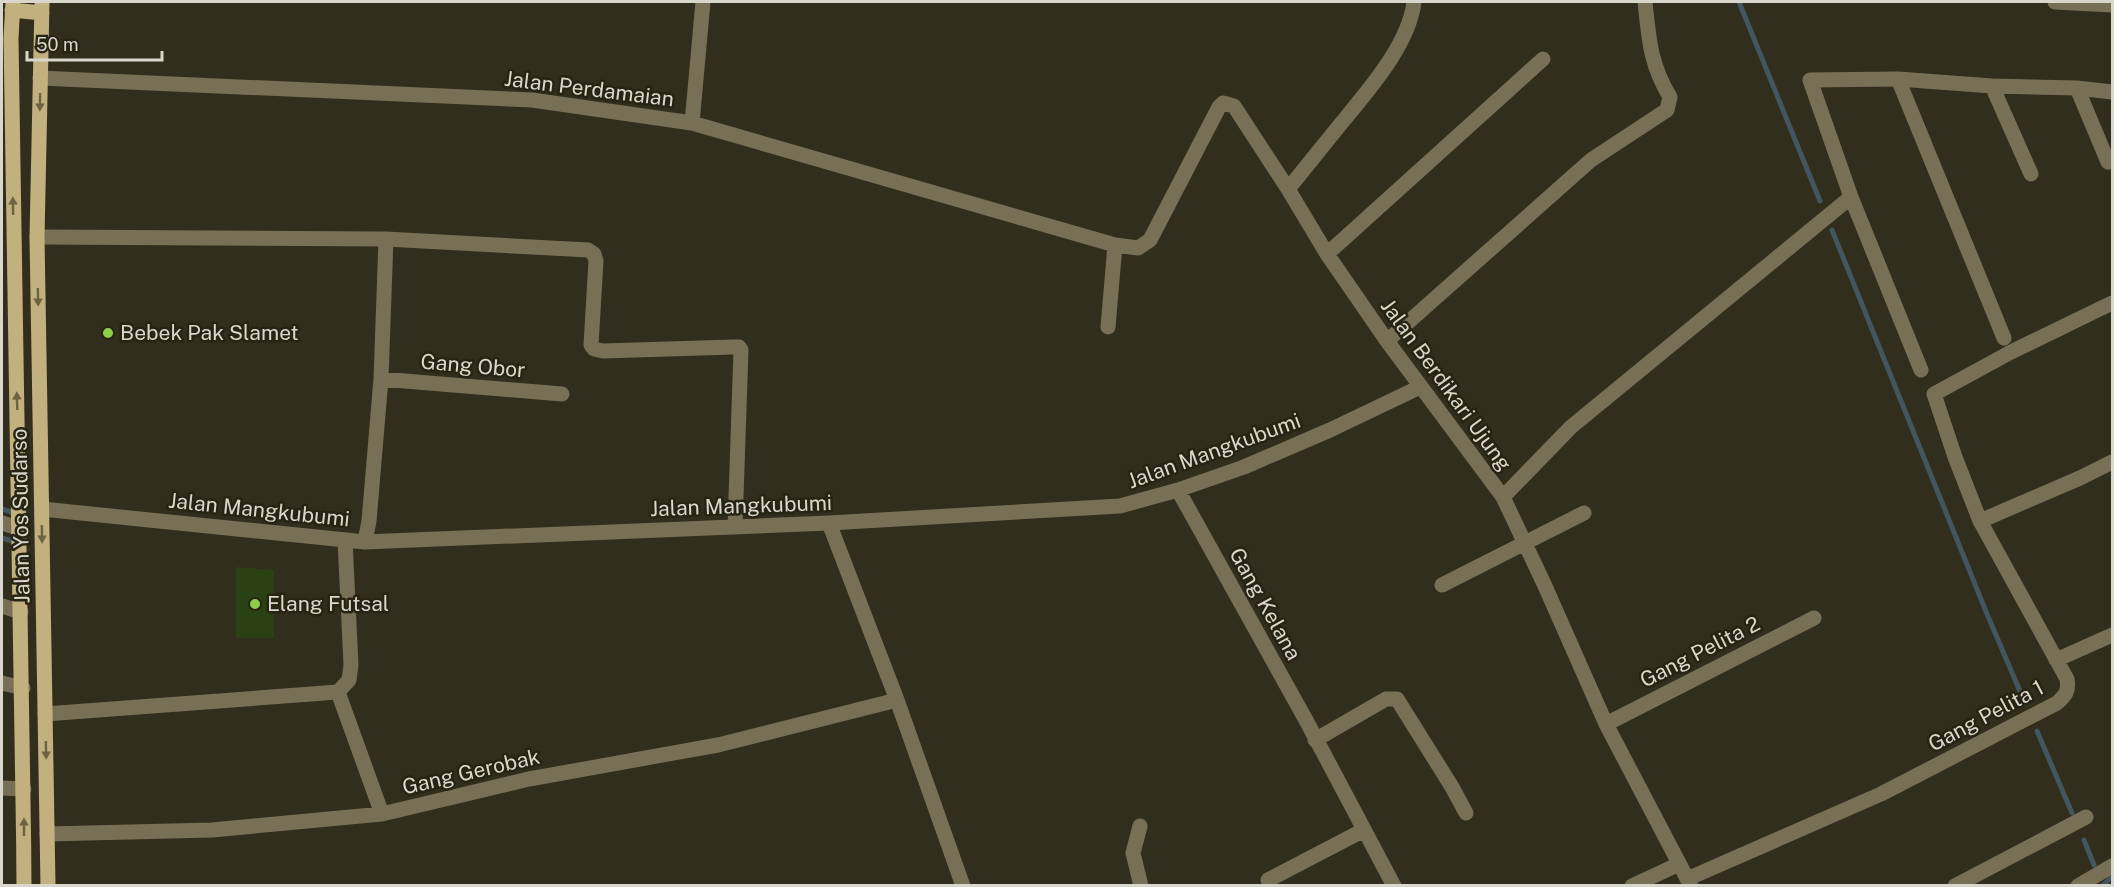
<svg xmlns="http://www.w3.org/2000/svg" width="2114" height="887" font-family="'Public Sans',sans-serif">
	<rect width="100%" height="100%" fill="#322e1d"/>
	<path fill="#2a4114" d="M236,567L274,570V638H236Z"/>
	<g fill="none" stroke-linecap="round" stroke-linejoin="round">
		<path stroke="#41565e" stroke-width="5" d="M1739,2L1820,201
			M1832,230L1987,614L2025,703
			M2,509L17,514
			M2,538L16,542
			M2037,731L2072,813
			M2084,840L2094,865
			M2103,885L2112,877"/>
		<path stroke="#786f57" stroke-width="15" d="M2055,2L2112,5
			M40,78L532,100L692,123L1115,245L1138,248L1150,240L1219,107L1223,103L1234,106L1288,189L1327,254L1387,341L1503,497L1545,586L1606,724L1691,886
			M1898,79L2004,338
			M1992,86L2031,174
			M2077,88L2108,162
			M692,123L703,2
			M1288,189C1307,166 1325,143 1344,120C1370,88 1409,44 1414,2
			M37,237L386,239L588,250L594,254L596,261L591,345L594,349L603,351L733,347H739L741,350L735,527
			M1327,254L1543,59
			M1108,327L1115,245
			M1387,341L1591,160L1667,110L1670,97C1650,64 1649,39 1645,2
			M1921,370L1851,197L1810,80L1898,79L1992,86L2077,88L2112,92
			M381,379L562,394
			M1178,490L1307,722L1394,886
			M1503,497L1571,427L1851,197
			M42,509L365,542L829,523L1120,506L1178,490L1244,467L1330,430L1420,387
			M1980,521L2080,478L2112,462
			M2,523L21,529
			M829,523L897,700L963,886
			M365,542L369,521L381,379L386,239
			M1442,585L1584,513
			M2,606L21,612
			M2056,660L2112,635
			M2,683L23,688
			M338,692L382,814
			M45,714L338,692L349,680L351,665L345,540
			M1606,724L1814,618
			M1315,740L1386,699H1397L1452,787L1466,813
			M2,788L24,789
			M1140,826L1133,853L1141,886
			M47,834L212,830L382,814L529,779L718,745L897,700
			M1687,879L1881,794L2057,703C2066,695 2069,691 2067,679L1980,521L1955,457L1934,394L2011,352L2112,303
			M1268,880L1364,830
			M1632,886L1679,864
			M1955,886L2086,817
			M2078,886L2112,866"/>
		<path stroke="#c2b07e" stroke-width="15" d="M13,2L11,38C14,320 22,603 24,886
			M42,2L37,237L48,886
			M12,10L42,13"/>
	</g>
	<defs><path id="oneway-solid" d="M-6-.8H1V-3.2L6.5 0L1 3.2V.8H-6Z" transform="scale(1.5)"/></defs>
	<g fill="#6d6343">
		<use href="#oneway-solid" transform="translate(40 102) rotate(91)"/>
		<use href="#oneway-solid" transform="translate(13 206) rotate(-91)"/>
		<use href="#oneway-solid" transform="translate(38 297) rotate(89)"/>
		<use href="#oneway-solid" transform="translate(17 401) rotate(-92)"/>
		<use href="#oneway-solid" transform="translate(42 534) rotate(89)"/>
		<use href="#oneway-solid" transform="translate(46 750) rotate(89)"/>
		<use href="#oneway-solid" transform="translate(24 827) rotate(-90)"/>
	</g>
	<g fill="#8cce45" stroke="#282413" stroke-width="2">
		<circle cx="108" cy="333" r="6"/>
		<circle cx="255" cy="604" r="6"/>
	</g>
	<g text-anchor="middle" stroke-width="5" stroke-linejoin="round" paint-order="stroke">
		<g font-size="21" fill="#d9d7cc" stroke="#282413">
			<text transform="translate(589 89) rotate(7)" y="7">Jalan Perdamaian</text>
			<text transform="translate(473 366) rotate(5)" y="7">Gang Obor</text>
			<text transform="translate(1446 385) rotate(54)" y="7">Jalan Berdikari Ujung</text>
			<text transform="translate(1214 451) rotate(-20)" y="7">Jalan Mangkubumi</text>
			<text transform="translate(741 506) rotate(-2)" y="7">Jalan Mangkubumi</text>
			<text transform="translate(259 510) rotate(6)" y="7">Jalan Mangkubumi</text>
			<text transform="translate(21 516) rotate(-91)" y="7">Jalan Yos Sudarso</text>
			<text transform="translate(1265 604) rotate(61)" y="7">Gang Kelana</text>
			<text transform="translate(1700 652) rotate(-27)" y="7">Gang Pelita 2</text>
			<text transform="translate(1986 716) rotate(-28)" y="7">Gang Pelita 1</text>
			<text transform="translate(471 772) rotate(-13)" y="7">Gang Gerobak</text>
		</g>
		<g font-size="21" fill="#d9d7cc" stroke="#282413" text-anchor="start">
			<text x="120" y="340">Bebek Pak Slamet</text>
			<text x="267" y="611">Elang Futsal</text>
		</g>
	</g>
	<rect width="2114" height="887" fill="none" stroke="#d9d7cc" stroke-width="6"/>
	<path d="M27 51v9h135v-9" fill="none" stroke="#d9d7cc" stroke-width="3"/>
	<text x="36" y="51" font-size="18" fill="#d9d7cc" stroke="#282413" stroke-width="4.5" paint-order="stroke">50 m</text>
</svg>
